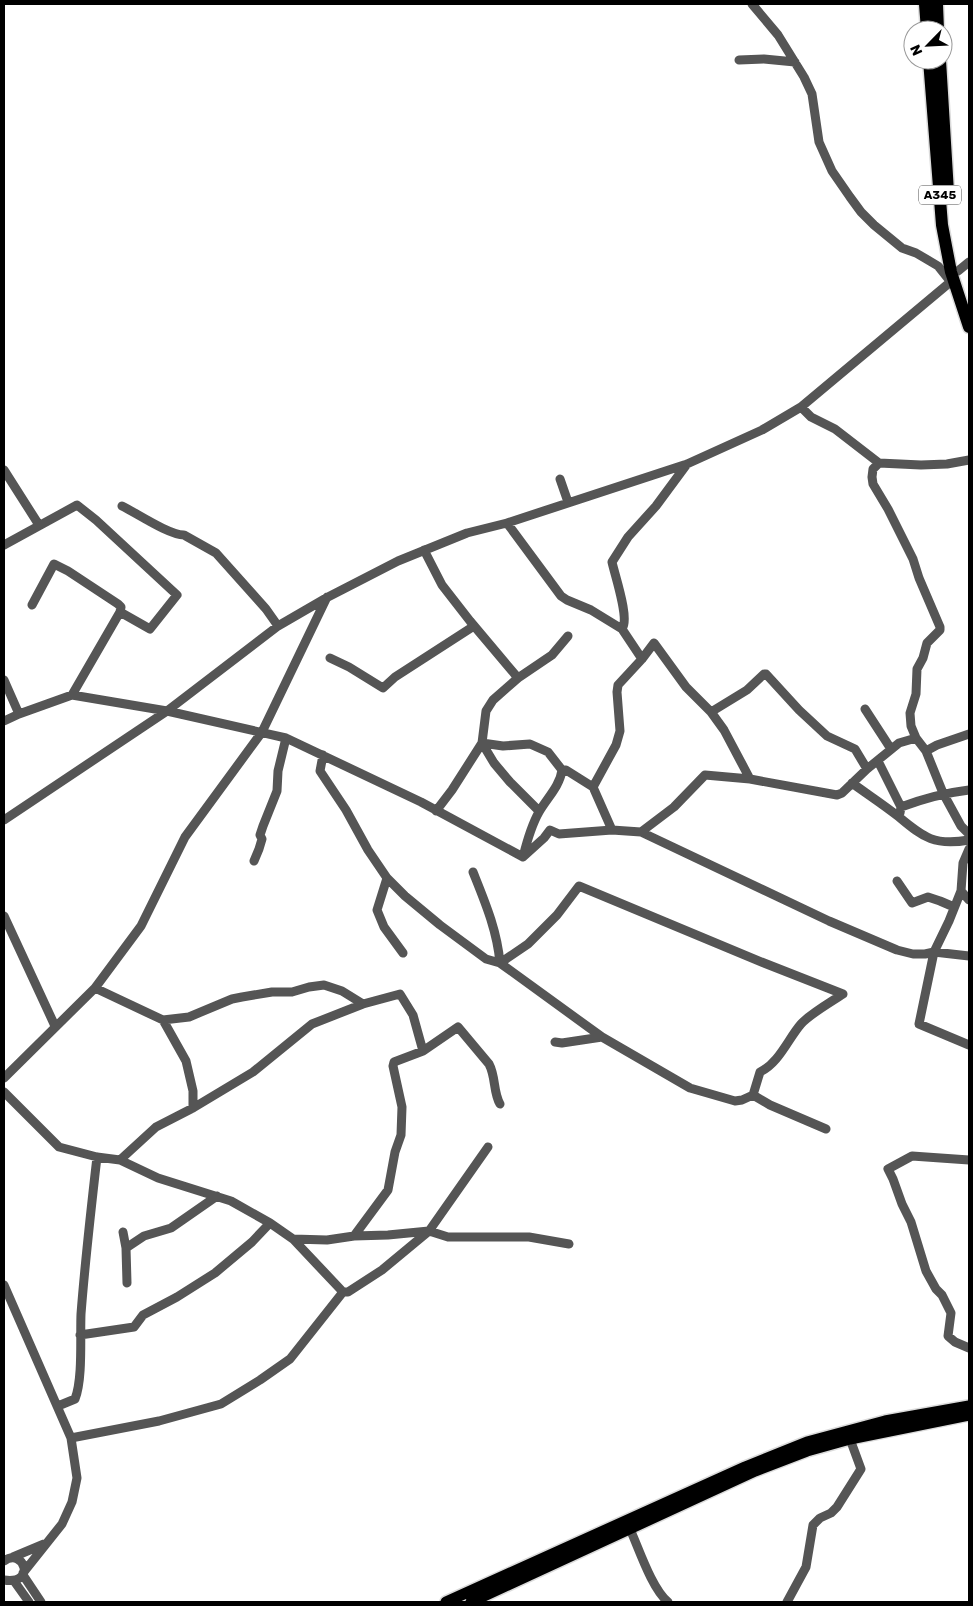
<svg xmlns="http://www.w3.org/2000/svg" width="973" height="1606" font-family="Rubik,sans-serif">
	<rect width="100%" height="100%" fill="#fff"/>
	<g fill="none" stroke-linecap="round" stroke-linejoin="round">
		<defs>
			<path id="major" d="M446,1602L745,1467L807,1442L885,1421L969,1406
				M471,1602L755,1471L807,1451L850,1439L969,1415"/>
			<path id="highway" d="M925,4L927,30
				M937,4L938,30
				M929,60L942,225L951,272L969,327
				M940,60L948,192"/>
		</defs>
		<use href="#major" stroke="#dbdbdb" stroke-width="14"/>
		<use href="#highway" stroke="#dbdbdb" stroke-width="15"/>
		<path stroke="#555" stroke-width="9" d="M752,4L778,35L804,77L812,94L819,142L832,171L850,197L861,212L874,225L902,248L916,253L938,266L950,281
			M739,60L764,59L795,62
			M958,271L969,262
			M801,407L811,417L835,429L879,463L921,465L947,464L969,460
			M879,463L873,469L872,477L873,484L888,509L913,559L919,578L940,627V630L927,643L923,658L917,669L916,694L910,713L911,726L916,738L926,751L943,793L961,826L969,834
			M4,470L39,525
			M560,479L568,502
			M122,506C138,514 169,535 184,535L216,553L266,609L278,626
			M507,523L561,596L567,600L591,610L622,629L642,659
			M4,545L77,505L96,520L177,595L150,629L120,612
			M424,550L442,585L470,621L518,678
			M32,605L54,564L68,571L118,604L121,607L120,612L72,695
			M622,629C630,619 615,576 612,562L628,537L656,506L687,464
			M330,658L349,667L383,688L395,677L474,626
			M4,680L19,714
			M865,709L891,749
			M711,712L747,690L764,674H766L799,710L827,736L855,749L867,769
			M4,721L19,714L72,695L167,711L286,738L421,802L523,857
			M482,743L503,746L530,744L548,752L562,770H566L593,787L612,830
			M482,743L494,763L510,782L539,811
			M926,751L937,745L969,734
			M323,755L320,771L346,810L368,850L387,878L405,896L440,925L486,959L500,963L602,1037L690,1088L735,1101L742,1100L753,1095
			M878,761L901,807L900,813
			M852,783C867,794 884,805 899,817C924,838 935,846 969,840
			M593,787L616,745L620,731L617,692L618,685L642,659L654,643L686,687L711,712L724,730L750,779
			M901,807C925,798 944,793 969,790
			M436,811L452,790L482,743L486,711L493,700L518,678L552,655L568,636
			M4,820L167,711L278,626L328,597L398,561L467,533L507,523L687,464L762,430L801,407L954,279
			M641,832L674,807L705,775L750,779L837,795L842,793L867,769L899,743L916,738
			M969,849L963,863L961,891L949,921L934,952L919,1024L969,1045
			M523,857L544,838L550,830L559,834L612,830L641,832L829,921L897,950L913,954H925L934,952L969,956
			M523,857C527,841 531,826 539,812C547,798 560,786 562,770
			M254,861L259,849L262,839L260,835L263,826L277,791L278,771L286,738
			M473,872C485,902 497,930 500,963
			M387,878L377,910L384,927L403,953
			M897,881L912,903L928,897L940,901L954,907
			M961,891L969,900
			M4,916L55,1026
			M500,963L528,944L557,915L579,886L764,963L843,994
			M95,988L163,1020L189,1017L232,999L242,997L272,992H292L309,987L324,985L342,991L363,1004
			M163,1020L186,1061L193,1091V1108
			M555,1042L562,1043L602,1037
			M4,1078L95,988L141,926L185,837L262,732L327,597
			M4,1092L59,1147L97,1157L120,1160L158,1178L231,1201L270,1223L293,1239L343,1292
			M826,1129L770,1105L753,1095L760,1072C779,1063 788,1039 801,1024C810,1014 831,1002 843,994
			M120,1160L156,1127L193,1108L253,1072L312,1024L363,1004L400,994L413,1015L423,1051
			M969,1160L912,1156L888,1169L893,1179L902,1204L911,1222L926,1271L936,1289L942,1295L951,1313L948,1336L955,1342L969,1348
			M123,1232L126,1248L127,1283
			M354,1236L388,1190L395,1152L401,1135L402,1107L393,1066L394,1062L423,1051L458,1027L489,1064C496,1077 493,1092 500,1104
			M293,1239L327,1240L354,1236L388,1235L429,1231L448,1237H529L569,1244
			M126,1248L144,1236L171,1228L217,1196
			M4,1285L71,1438L77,1478L72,1502L62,1524L23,1573
			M80,1335L134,1327L143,1315L177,1297L215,1273L252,1242L270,1223
			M58,1406L75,1399C83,1379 80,1337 81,1314C85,1262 91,1209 97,1157
			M71,1438L159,1421L221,1404L260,1380L290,1359L343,1292H348L382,1270L429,1231L488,1147
			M630,1529C639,1549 652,1589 668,1602
			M13,1557L44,1544
			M4,1561C24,1547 37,1585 4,1580
			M23,1575L41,1602
			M14,1581L29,1602
			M787,1602L806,1567L813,1525L820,1518L831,1513L837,1507L861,1469L850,1439"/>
		<use href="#major" stroke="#000" stroke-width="11"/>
		<use href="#highway" stroke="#000" stroke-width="12"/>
	</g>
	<g text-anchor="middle" stroke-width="5" stroke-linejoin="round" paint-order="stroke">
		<rect fill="#fff" stroke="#4c4c4c" stroke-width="1" x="919" y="185.5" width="42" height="19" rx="4"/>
		<g font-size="12" font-weight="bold" fill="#000">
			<text x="940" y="199">A345</text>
		</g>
	</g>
	<rect width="973" height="1606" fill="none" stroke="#000000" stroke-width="10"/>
	<g transform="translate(928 45) rotate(246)"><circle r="24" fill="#ffffff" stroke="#999999"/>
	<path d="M0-4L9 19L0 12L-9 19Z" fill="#000000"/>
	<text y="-8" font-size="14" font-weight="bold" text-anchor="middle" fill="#000000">N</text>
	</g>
</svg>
